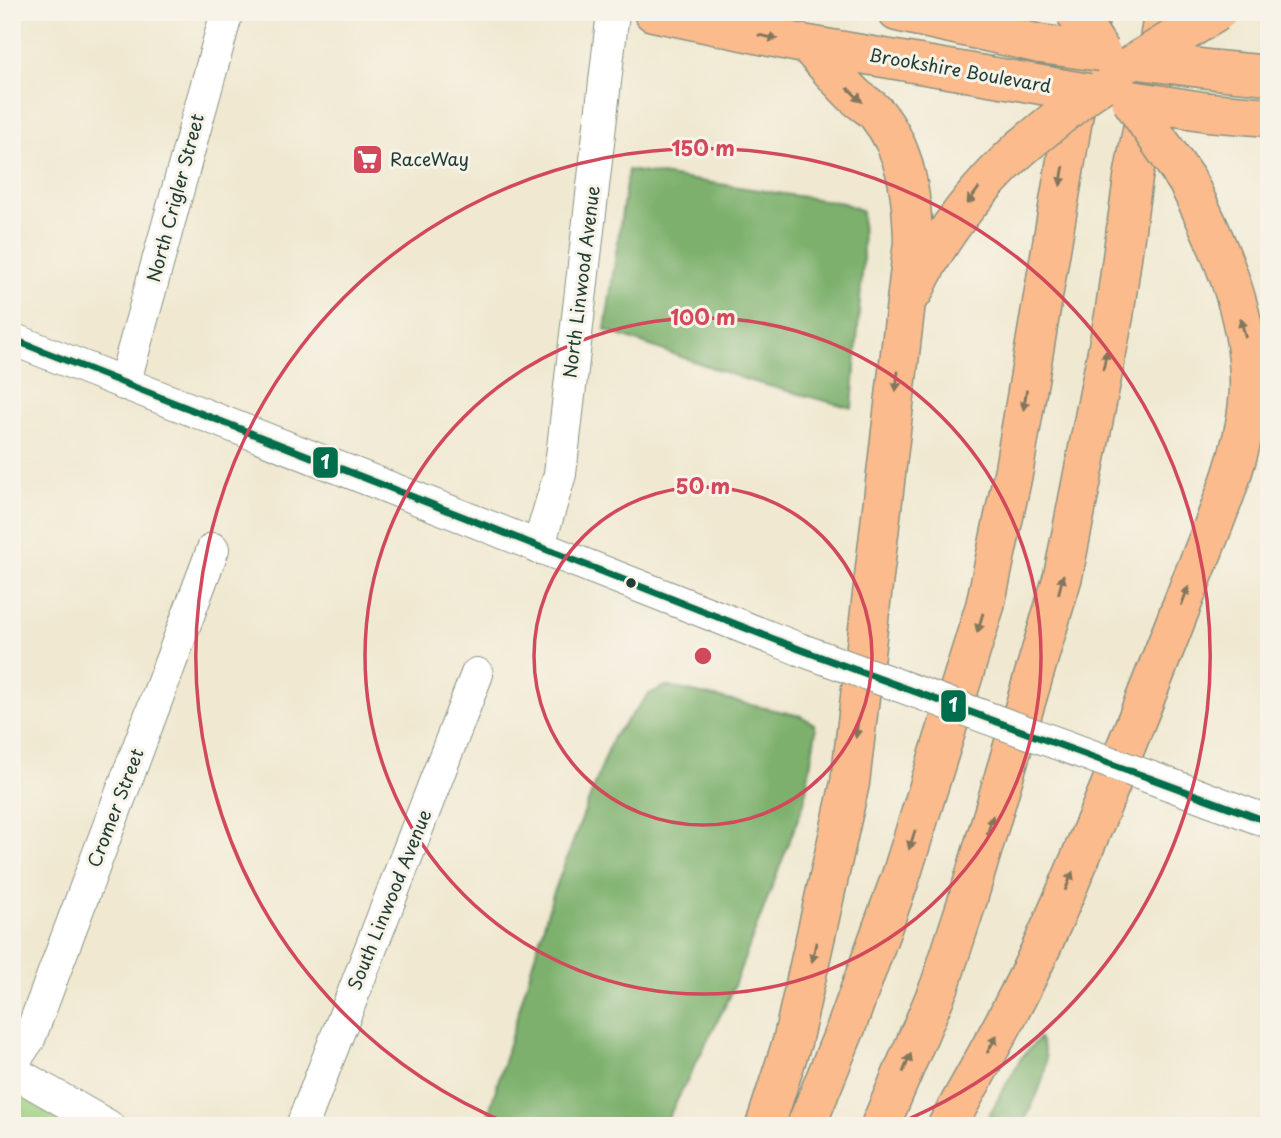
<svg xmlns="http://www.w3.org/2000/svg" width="1281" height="1138" font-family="'Playpen Sans',sans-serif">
	<rect width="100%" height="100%" fill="#f7f3e8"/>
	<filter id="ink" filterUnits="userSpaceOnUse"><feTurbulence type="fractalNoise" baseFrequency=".0143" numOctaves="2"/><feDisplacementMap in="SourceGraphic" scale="14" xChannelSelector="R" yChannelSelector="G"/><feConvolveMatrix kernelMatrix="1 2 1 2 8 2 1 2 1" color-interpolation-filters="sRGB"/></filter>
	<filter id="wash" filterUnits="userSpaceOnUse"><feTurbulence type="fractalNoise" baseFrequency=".00686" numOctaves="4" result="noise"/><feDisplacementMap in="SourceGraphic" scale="28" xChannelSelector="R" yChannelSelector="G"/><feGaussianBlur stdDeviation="1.57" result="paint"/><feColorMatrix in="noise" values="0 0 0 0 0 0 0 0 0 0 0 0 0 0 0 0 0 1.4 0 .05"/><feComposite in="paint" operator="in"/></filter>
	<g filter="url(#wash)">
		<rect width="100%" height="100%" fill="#f0e8d0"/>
		<path fill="#9acc7d" stroke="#5c8458" stroke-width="2" d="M14,1087L82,1126H12Z"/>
		<path fill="#7bb06c" stroke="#4d7650" stroke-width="2" d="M628,170L843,203L862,211L863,261L852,408L747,380L605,330Z
			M666,686L801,716L814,724L816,730L804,803L730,996L664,1126H485L552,897L613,737L649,694Z
			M1039,1038C1057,1066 1034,1099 1022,1126H983L1021,1058Z"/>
	</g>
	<g filter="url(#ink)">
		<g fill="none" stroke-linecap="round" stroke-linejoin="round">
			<defs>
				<path id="minor" d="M12,339L799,649
					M124,384L227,12
					M538,548L560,474L613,12
					M1174,786L1269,822
					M12,1064L29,1039L213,549
					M12,1071L108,1126
					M302,1126L477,674"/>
				<path id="highway" d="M653,12L808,45L1030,83
					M897,12L1040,44
					M1216,70L1269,75
					M1088,93L1139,60
					M1208,112L1269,117
					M914,291C939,235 977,189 1021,148
					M765,1126L792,1042L850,783L913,242C912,196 907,151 877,114C871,107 863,103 856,97C839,81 824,62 808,45
					M806,1126L847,1025L901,876L985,606L1014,469L1090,18
					M880,1126L940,985L967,902L1063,576L1114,316L1133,178L1164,12
					M947,1126C980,1066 1015,1006 1043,944C1094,830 1140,713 1185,597C1209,533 1248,454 1249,386C1250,314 1218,243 1187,181"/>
			</defs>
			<use href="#minor" stroke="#889282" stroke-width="34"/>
			<use href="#highway" stroke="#889282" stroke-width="41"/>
			<use href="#minor" stroke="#fff" stroke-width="32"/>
			<use href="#highway" stroke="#fbbb8c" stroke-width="38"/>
			<defs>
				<path id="minor-bridge" d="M799,649L1174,786"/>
				<path id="highway-bridge" d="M1075,12L1101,52
					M1040,44L1101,52
					M1139,60L1217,12
					M1139,60L1216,70
					M1030,83L1088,93
					M1131,100L1187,181
					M1131,100L1208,112
					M1021,148L1088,93"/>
			</defs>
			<use href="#minor-bridge" stroke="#889282" stroke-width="34" stroke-linecap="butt"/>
			<use href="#highway-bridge" stroke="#889282" stroke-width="41" stroke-linecap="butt"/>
			<use href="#minor-bridge" stroke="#fff" stroke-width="32"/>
			<use href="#highway-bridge" stroke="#fbbb8c" stroke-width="38"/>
			<defs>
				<path id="bus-1" d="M12,339L799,649L1269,822"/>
			</defs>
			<use href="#bus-1" stroke="#f7f3e8" stroke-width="12"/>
			<use href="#bus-1" stroke="#006d4d" stroke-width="7"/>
		</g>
		<defs><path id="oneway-solid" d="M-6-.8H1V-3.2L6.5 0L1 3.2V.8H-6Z" transform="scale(1.75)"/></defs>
		<g fill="#82765c">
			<use href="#oneway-solid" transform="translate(768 37) rotate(12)"/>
			<use href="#oneway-solid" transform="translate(855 95) rotate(44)"/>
			<use href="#oneway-solid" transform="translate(1062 176) rotate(100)"/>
			<use href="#oneway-solid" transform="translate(973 196) rotate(126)"/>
			<use href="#oneway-solid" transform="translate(1243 328) rotate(-104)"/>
			<use href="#oneway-solid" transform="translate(1105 360) rotate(-79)"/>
			<use href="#oneway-solid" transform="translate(897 381) rotate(96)"/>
			<use href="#oneway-solid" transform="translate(1025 400) rotate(99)"/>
			<use href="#oneway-solid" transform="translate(1061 584) rotate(-76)"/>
			<use href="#oneway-solid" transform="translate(1185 596) rotate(-69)"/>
			<use href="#oneway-solid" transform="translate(980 623) rotate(107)"/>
			<use href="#oneway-solid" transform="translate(857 728) rotate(97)"/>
			<use href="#oneway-solid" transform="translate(990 825) rotate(-73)"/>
			<use href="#oneway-solid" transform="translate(912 840) rotate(108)"/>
			<use href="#oneway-solid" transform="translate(1069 881) rotate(-68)"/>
			<use href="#oneway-solid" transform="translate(814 952) rotate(102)"/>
			<use href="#oneway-solid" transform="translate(992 1044) rotate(-61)"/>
			<use href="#oneway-solid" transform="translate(907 1063) rotate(-67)"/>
		</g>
	</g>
	<g fill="none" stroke="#d1495b" stroke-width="3.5">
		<circle cx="703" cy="656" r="169"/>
		<circle cx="703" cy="656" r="338"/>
		<path d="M509 1124A507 507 0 1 1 897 1124"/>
	</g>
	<defs>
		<symbol id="supermarket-square" viewBox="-11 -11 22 22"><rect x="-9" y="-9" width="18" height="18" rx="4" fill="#d1495b" stroke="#f7f3e8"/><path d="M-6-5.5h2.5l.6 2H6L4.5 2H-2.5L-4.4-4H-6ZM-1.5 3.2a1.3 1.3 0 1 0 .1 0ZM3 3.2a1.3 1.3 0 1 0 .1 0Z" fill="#fff"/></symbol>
	</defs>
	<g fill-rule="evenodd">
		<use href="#supermarket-square" x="350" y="142" width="35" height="35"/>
	</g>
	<circle fill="#1f3d34" stroke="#f7f3e8" stroke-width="2.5" cx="631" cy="583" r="6"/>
	<g text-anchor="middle" stroke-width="6" stroke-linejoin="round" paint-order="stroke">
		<g font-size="18" fill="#1f3d34" stroke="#f7f3e8">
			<text transform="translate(960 71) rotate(10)" y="6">Brookshire Boulevard</text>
			<text transform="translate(176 198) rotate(-75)" y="6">North Crigler Street</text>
			<text transform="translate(582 282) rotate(-83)" y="6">North Linwood Avenue</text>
			<text transform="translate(116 808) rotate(-69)" y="6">Cromer Street</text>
			<text transform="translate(390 900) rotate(-68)" y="6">South Linwood Avenue</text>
		</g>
		<g font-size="18" fill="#1f3d34" stroke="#f7f3e8" text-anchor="start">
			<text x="390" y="166">RaceWay</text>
		</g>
	</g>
	<circle cx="703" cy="656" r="10" fill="#d1495b" stroke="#f7f3e8" stroke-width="3.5"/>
	<g font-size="21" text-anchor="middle" font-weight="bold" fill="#d1495b" stroke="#f7f3e8" stroke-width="6" stroke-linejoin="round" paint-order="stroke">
		<text x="703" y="156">150 m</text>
		<text x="703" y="325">100 m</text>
		<text x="703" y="494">50 m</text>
	</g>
	<g stroke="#f7f3e8" stroke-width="2.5">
		<rect x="312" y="446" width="27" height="33" rx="7" fill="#006d4d"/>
		<rect x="940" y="689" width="27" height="34" rx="7" fill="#006d4d"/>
	</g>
	<g font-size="19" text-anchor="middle" font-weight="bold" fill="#fff">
		<text x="325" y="469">1</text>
		<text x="953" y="712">1</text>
	</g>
	<rect width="1281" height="1138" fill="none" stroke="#f7f3e8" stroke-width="42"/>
</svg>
